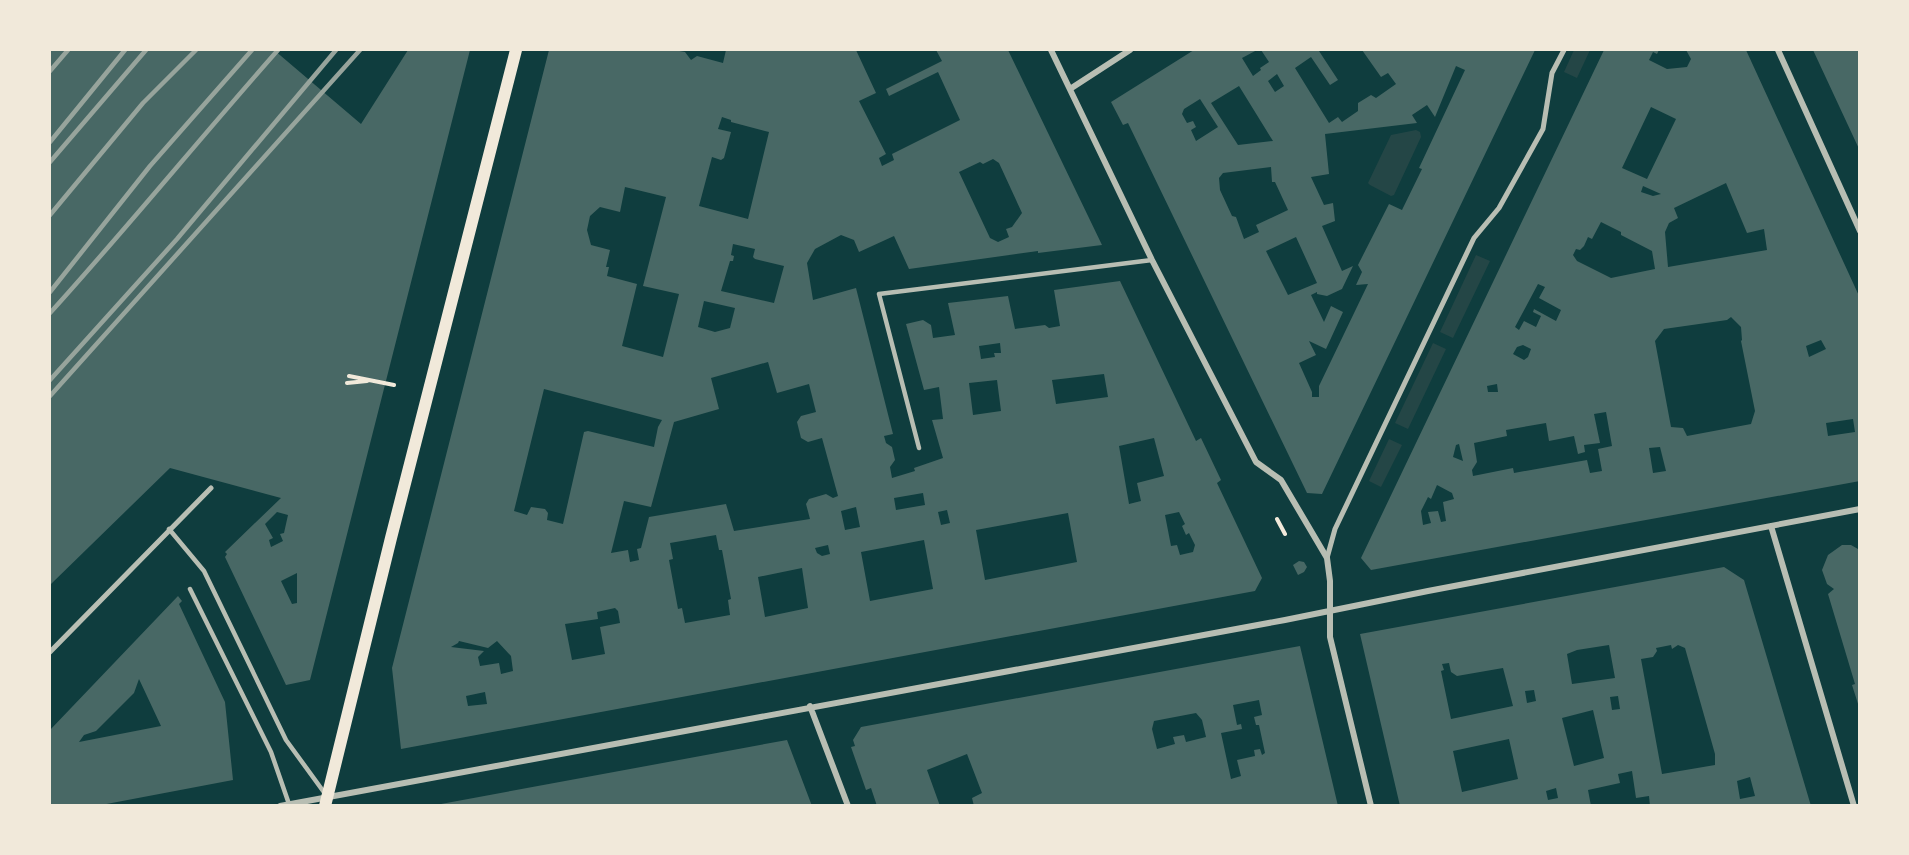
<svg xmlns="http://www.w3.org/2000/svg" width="1909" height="855" font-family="'Varela Round',sans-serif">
	<rect width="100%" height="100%" fill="#0f3d3e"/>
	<path fill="#244646" d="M1574,50H1590L1577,78L1564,72Z
		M1416,130L1420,132L1421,137L1394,195L1391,196L1370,185L1368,183L1391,135Z
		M1476,255L1490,261L1453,338L1440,332Z
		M1433,343L1446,349L1408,429L1395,423Z
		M1389,439L1402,445L1381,487L1369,481Z"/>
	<path fill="#486865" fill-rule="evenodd" d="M50,50H274L361,124L408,50H470L310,680L286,685L225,557L227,554L225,552L281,498L170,468L50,585ZM277,512L288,515L284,533L280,534L283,541L271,547L269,540L273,538L265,524ZM297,573V603L292,604L281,581Z
		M549,50H674L685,52L691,60L697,56L723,63L726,50H856L876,93L859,101L886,154L879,158L882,166L894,160L892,154L960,120L938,72L889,96L886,89L942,61L936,50H1008L1102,245L1038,253V251L909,269L894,236L859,252L854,240L841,235L815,249L807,263L813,300L856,288L893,434L884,436L886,443L892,447L895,460L890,467L892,478L915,471L914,468L943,458L932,420L943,419L939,387L924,390L906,324L923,320L931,325L933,338L955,335L948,303L1008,296L1015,329L1045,325L1049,328L1060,326L1054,290L1120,281L1196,441L1201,438L1221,480L1217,483L1262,578L1255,591L401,749L392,668ZM722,117L731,120V122L769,132L748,219L699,206L712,157L721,160L724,158L731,132L718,129ZM993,159L999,163L1022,213L1012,227L1006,229L1009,237L998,242L990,238L959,172L980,162L983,164ZM625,187L666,197L643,286L679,294L663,357L622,346L637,284L607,276L609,267H606L610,250L591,245L587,230L590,216L600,207L620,212ZM733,244L755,249L753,257L755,259L784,266L774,303L721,291L730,261H733L734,256L731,255ZM704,301L735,308L730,328L715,332L698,327ZM1000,343L1001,353H994L995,357L981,359L979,346ZM768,362L777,393L809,384L816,412L801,416L797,422L801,438L808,442L822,438L838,496L833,498L826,494L809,499L806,504L810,519L734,531L726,504L649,517L641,548L637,549L639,560L630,562L628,550L611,553L624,501L651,507L674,422L719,409L711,378ZM1104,374L1108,397L1056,404L1052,380ZM997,380L1001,411L973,415L969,383ZM544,389L662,420L658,427L654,447L588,431L584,432L563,524L547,520L548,513L545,509L531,507L527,515L514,511ZM1154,438L1164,476L1137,483L1141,501L1129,504L1119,446ZM923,493L925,505L896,510L894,498ZM856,507L860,527L845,530L841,511ZM947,510L950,523L941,525L938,512ZM1179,512L1185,524L1182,526L1186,535L1189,533L1195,545L1193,552L1180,555L1177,545L1171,546L1165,515ZM1068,513L1077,562L985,580L976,530ZM716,535L719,550H722L731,599L728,600L730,615L685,623L682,608L678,609L669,560L673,559L670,543ZM924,540L933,589L870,601L861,552ZM828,545L830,554L822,556L817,553L815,548ZM802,568L808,608L765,617L758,577ZM615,608L618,611L620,623L600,627L605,654L572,660L565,624L598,619L597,612ZM459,641L488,648L497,641L511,656L513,671L501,674L499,663L480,666L478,657L484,651L451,647L458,643ZM485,692L487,704L468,706L466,696Z
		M1194,50H1257L1242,58L1253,76L1261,70L1260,68L1269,62L1261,50H1322L1319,51L1338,80L1330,85L1311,57L1295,68L1329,123L1338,117L1342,122L1358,111V103L1371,95L1376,98L1396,84L1388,73L1381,77L1362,50H1535L1322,494L1307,493L1128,123L1123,125L1111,102ZM1456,66L1465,70L1419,168L1422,169L1402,210L1389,204L1358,265L1362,272L1356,285L1368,284L1319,386V397H1312V392L1299,363L1316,355L1309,341L1326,349L1343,312L1331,306L1324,322L1311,295L1317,292V294L1327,296L1342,289L1353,266L1342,271L1322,226L1335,221L1333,203L1324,205L1311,177L1329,174L1325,134L1417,123L1412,115L1427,105L1435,117ZM1277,74L1284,86L1275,92L1268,81ZM1239,86L1273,141L1238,145L1211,103ZM1200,99L1218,127L1196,141L1191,130L1196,127L1193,121L1187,123L1182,114L1184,109ZM1271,167L1272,182H1275L1288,210L1256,225L1259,232L1244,239L1236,217L1232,216L1220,190L1219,178L1223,173ZM1296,237L1317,283L1288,295L1266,251Z
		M1604,50H1659L1657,54L1653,52L1649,60L1667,69L1687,67L1691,59L1686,50H1746L1860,298V481L1371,570L1361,558ZM1651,107L1676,119L1647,179L1622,168ZM1726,183L1747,233L1764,229L1767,250L1668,267L1665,232L1669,223L1678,218L1674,208ZM1643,186L1661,194L1653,196L1641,192ZM1601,222L1621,232V235L1652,251L1655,269L1611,278L1577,261L1573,255L1576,249L1580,250L1584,246L1588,237L1592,239ZM1538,284L1545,287L1539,298L1561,310L1556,321L1534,309L1533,312L1541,316L1536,327L1524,321L1519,330L1515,327ZM1731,317L1741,327L1742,340L1741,341L1755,411L1751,424L1687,436L1683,428L1671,427L1655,341L1664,329L1727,320ZM1821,340L1826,349L1809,357L1806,346ZM1523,345L1531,349L1528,357L1524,360L1513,354L1517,347ZM1497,384L1498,392H1488L1487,386ZM1606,412L1612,446L1598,449L1602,471L1590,473L1587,460L1514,473L1513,468L1473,476L1472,470L1477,462L1474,443L1507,436L1506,430L1546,423L1549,441L1574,436L1578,454L1585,452L1584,445L1600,443L1594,414ZM1853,419L1855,432L1828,436L1826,423ZM1459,444L1463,461L1453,457L1456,445ZM1660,447L1666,471L1653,473L1649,448ZM1437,485L1452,493L1454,499L1443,502L1446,521L1441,522L1438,511L1428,512L1431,523L1423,525L1421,511L1428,497L1431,499Z
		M1813,50H1860V151L1833,93Z
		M1842,545H1851L1858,549L1860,546L1859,707L1852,685L1855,684L1828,594L1834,589L1827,584L1822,570L1828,555Z
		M1299,561L1304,562L1307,567L1304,572L1298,575L1293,565Z
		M1724,567L1744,580L1811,806H1650L1649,796L1636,798L1632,771L1618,774L1620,783L1588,790L1591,806H1400L1360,634ZM1609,645L1615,678L1572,684L1567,654L1577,650ZM1671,645L1672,649L1678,645L1685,648L1715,754V765L1662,774L1641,659L1653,657L1657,651L1656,648ZM1449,663L1451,672L1457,676L1503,668L1513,706L1451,719L1441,671L1444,670L1442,664ZM1534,690L1536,701L1527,703L1525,691ZM1618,696L1620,709L1612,710L1610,697ZM1593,710L1604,758L1574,766L1562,718ZM1509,739L1518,779L1462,792L1453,751ZM1750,777L1755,796L1740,799L1737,781ZM1556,788L1558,798L1548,800L1546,791Z
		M178,596L182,601L179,604L225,702L233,780L96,806H50V730ZM139,679L161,726L79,742L84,735L96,731L134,693Z
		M1300,646L1338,806H974L972,798L982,793L967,754L927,770L940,806H877L871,788L866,790L851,747L855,746L853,740L861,727ZM1259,700L1262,715L1254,717L1256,725H1259L1265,753L1262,755L1260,749L1254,750L1255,756L1237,760L1241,776L1231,779L1221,733L1242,729L1241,724L1237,725L1233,705ZM1196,713L1202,720L1206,737L1186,742L1184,735L1173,737L1175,744L1157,749L1152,729L1154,721Z
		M787,740L812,806H441V804Z"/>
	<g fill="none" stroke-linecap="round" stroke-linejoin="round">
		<path stroke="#f1e9da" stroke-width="4" d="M349,376L394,385
			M347,383L367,381
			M1277,519L1285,534"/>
		<path stroke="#b8beb3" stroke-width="4.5" d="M919,448L879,294L1152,260
			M169,529L204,571L286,740L326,795
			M190,589L271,752L289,804"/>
		<path stroke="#b8beb3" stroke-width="5" d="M1327,558L1335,529L1474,238L1499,208L1543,129L1552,73L1564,50
			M50,652L211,488"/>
		<path stroke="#b8beb3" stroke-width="6" d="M1051,50L1152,260L1256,462L1281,480L1327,558L1330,581V637L1371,806
			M1778,50L1860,231
			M1070,89L1130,50
			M1771,526L1854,806
			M810,706L848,806
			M280,806L1285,620L1428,591L1860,509"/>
		<path stroke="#f1e9da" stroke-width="12" d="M325,806L391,538L516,50"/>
		<path stroke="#97a49c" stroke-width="4.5" d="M50,71L68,50
			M50,142L125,50
			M50,162L146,50
			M50,215L143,103L196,50
			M50,292L150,166L252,50
			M50,313C128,227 201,137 278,50
			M50,380L177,239L336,50
			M50,396L360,50"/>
	</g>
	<rect width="1909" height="855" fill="none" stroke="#f1e9da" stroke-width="102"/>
</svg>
